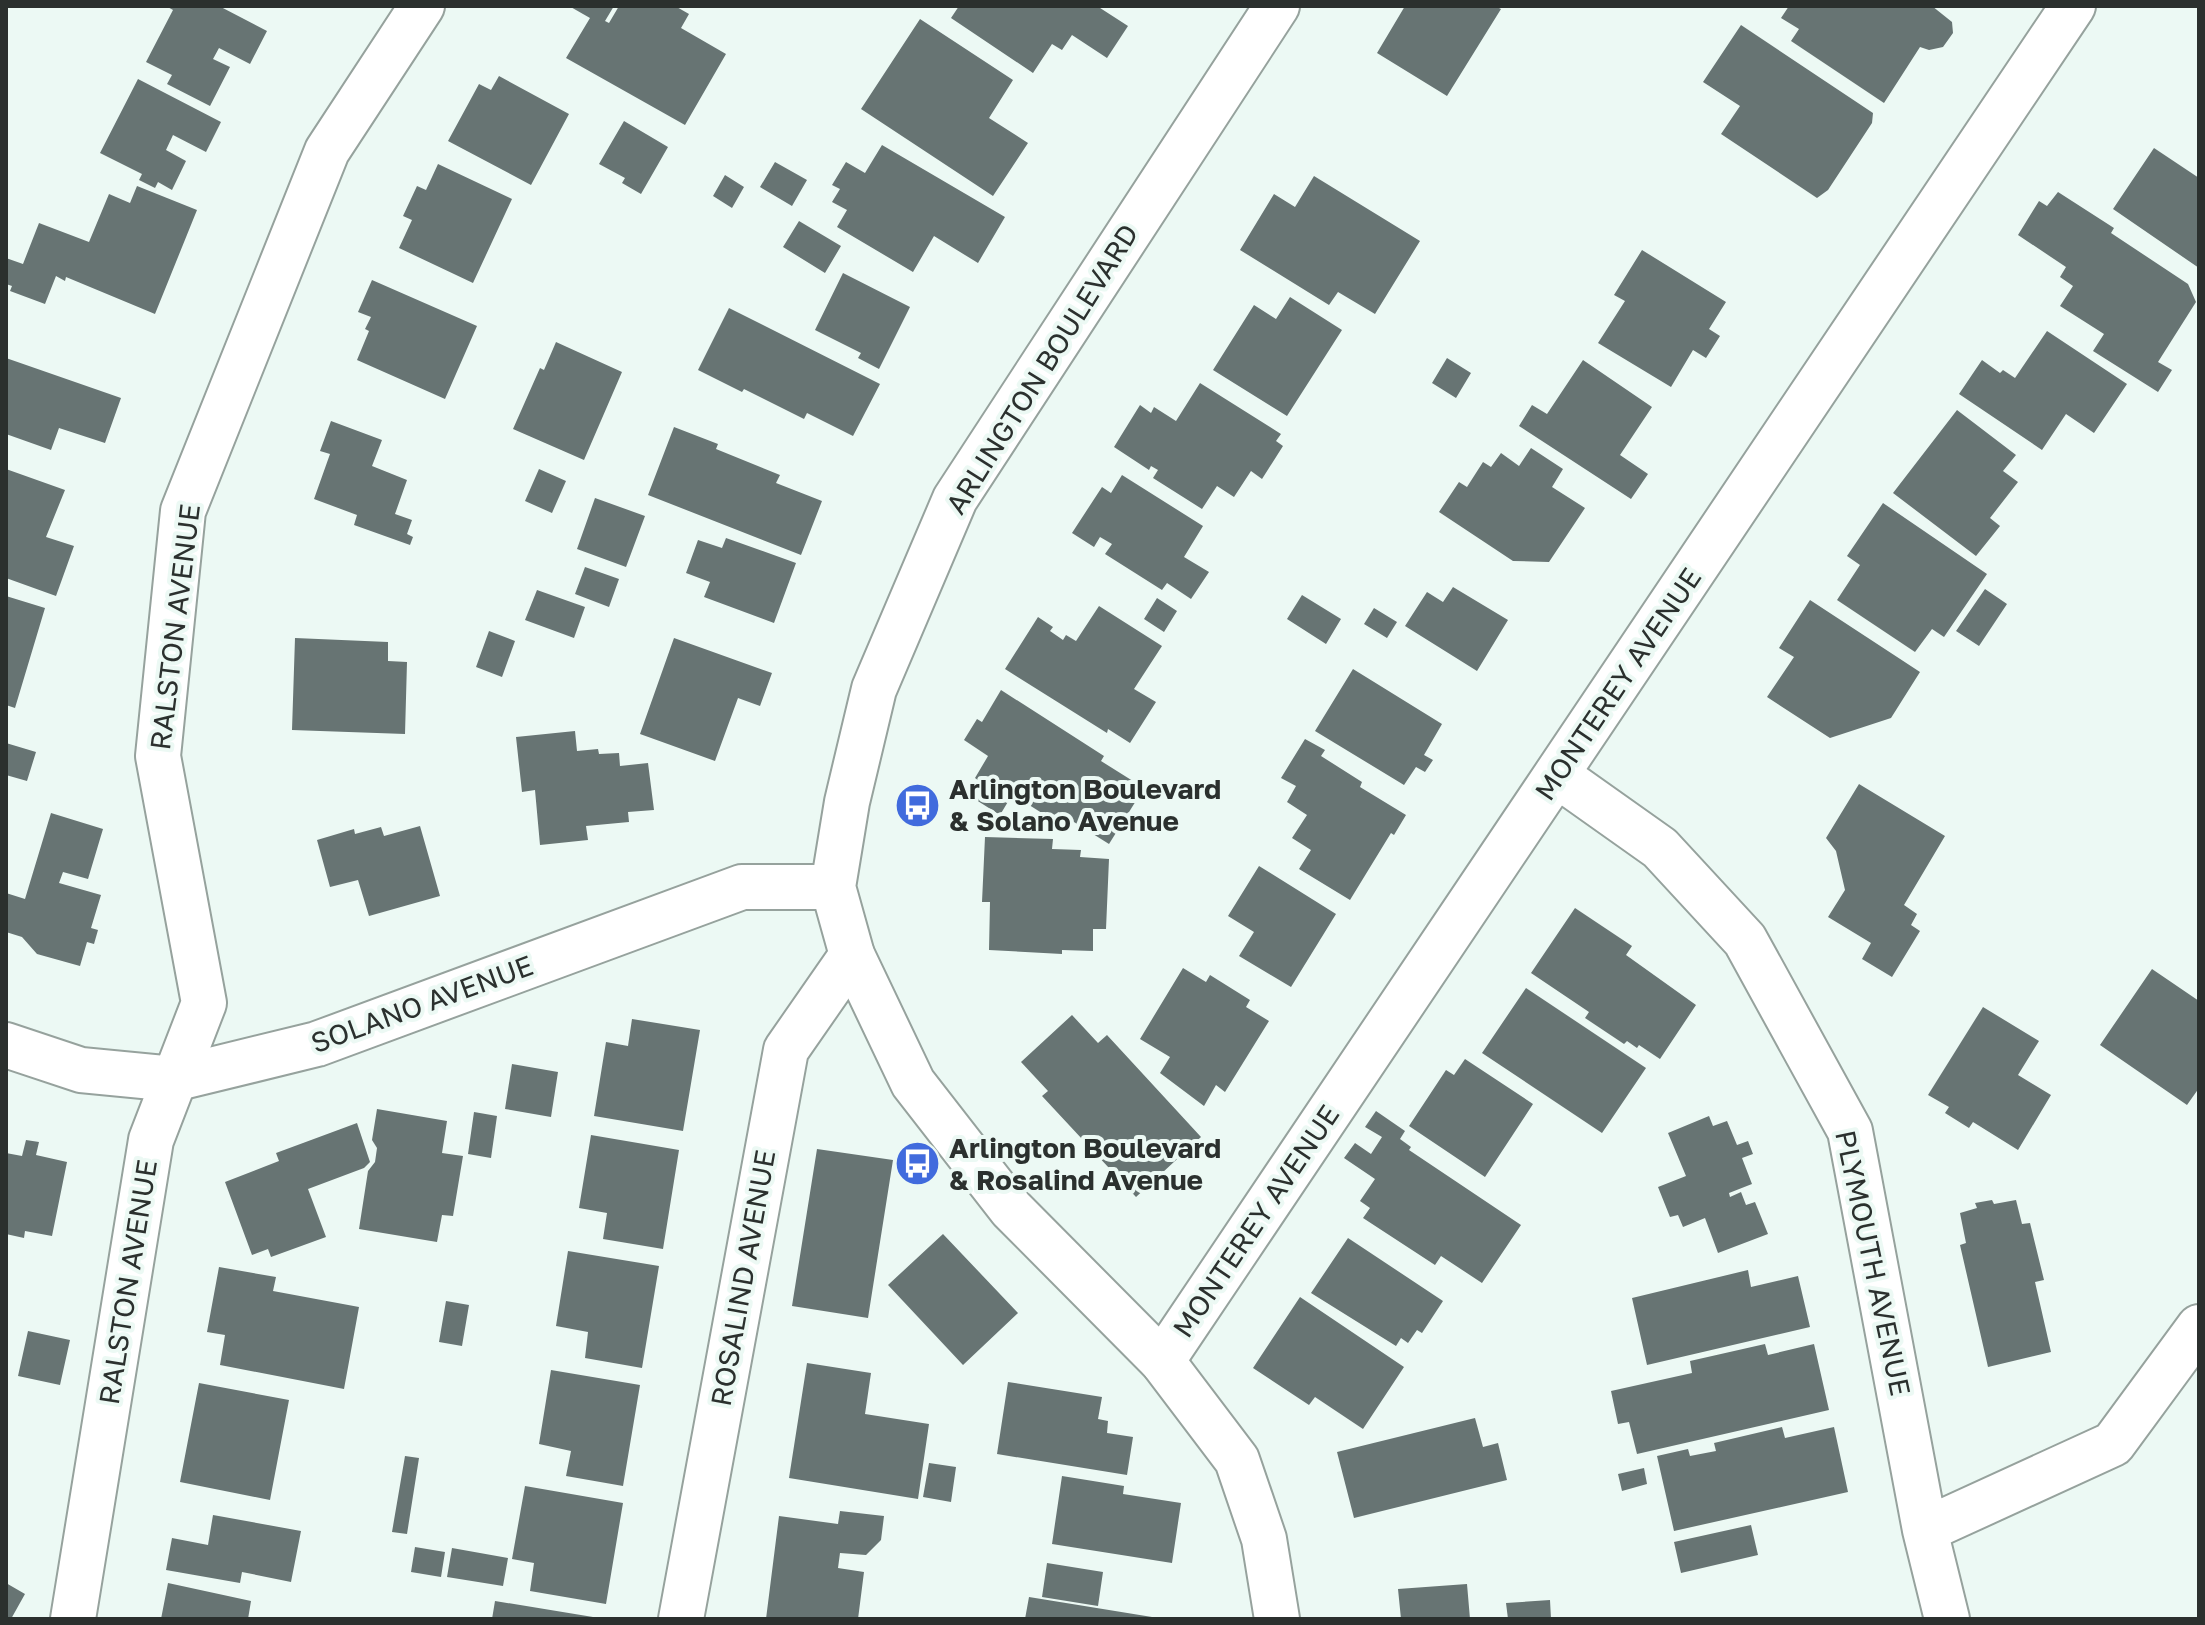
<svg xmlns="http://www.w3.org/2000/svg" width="2205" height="1625" font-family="'Golos Text',sans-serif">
	<rect width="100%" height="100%" fill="#ecf9f4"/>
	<path fill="#677473" d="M166,6H219L267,31L250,64L219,48L213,59L230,67L210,106L167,84L172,75L146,62L173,10Z
		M569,6H614L605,21L609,23L619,6H675L689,14L681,28L726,54L685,125L566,58L590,18Z
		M959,6H1097L1128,26L1107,58L1072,35L1062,50L1052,44L1033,73L951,18Z
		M1405,6H1495L1501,9L1447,96L1377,53Z
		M1789,6H1932L1952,22L1953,33L1943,47L1929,50L1920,47L1884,103L1791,41L1799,29L1781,18Z
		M920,19L1013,80L989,118L1028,143L993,196L861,109Z
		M1741,25L1873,113L1872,123L1828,190L1817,198L1721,134L1740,106L1703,82Z
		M499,76L569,114L531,185L448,141L479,84L491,90Z
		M138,79L221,122L206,152L173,135L166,150L186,161L172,190L158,182L155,188L139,180L142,174L100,153Z
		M624,121L668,147L641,194L622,183L625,178L599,164Z
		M882,145L1005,217L978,263L934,236L913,272L837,227L847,210L832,202L840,189L832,185L846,162L865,173Z
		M2154,148L2199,178V268L2113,209Z
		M775,162L807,180L792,206L760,187Z
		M438,164L512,199L473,283L399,248L412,220L403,216L417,186L426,190Z
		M725,175L744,187L732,208L713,196Z
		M1314,176L1420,241L1375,314L1338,292L1329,305L1240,250L1274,194L1295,207Z
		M137,186L197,210L155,314L66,277L65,281L56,276L45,304L10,291L12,286L6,284V258L23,264L39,223L89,242L109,194L130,203Z
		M2058,192L2114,228L2111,233L2188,284L2196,302L2158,362L2172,370L2158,392L2093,351L2104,334L2060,306L2073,286L2060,277L2066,267L2018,235L2039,201L2047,206Z
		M799,221L841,246L825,273L783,247Z
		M1642,250L1726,302L1709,329L1720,336L1706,358L1693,350L1671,387L1598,343L1625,301L1614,295Z
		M843,273L910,307L879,369L858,358L861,353L815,330Z
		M372,280L477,326L445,399L357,360L369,331L365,329L371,317L358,312Z
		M1290,297L1342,330L1287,416L1213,370L1254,305L1276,319Z
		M729,308L880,384L853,436L807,413L804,419L744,389L742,392L698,370Z
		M2047,331L2127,384L2094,433L2066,414L2042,450L1959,394L1982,360L2000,373L2003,370L2015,378Z
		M556,342L622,372L584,460L513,429L540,368L544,370Z
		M6,358L121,398L105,443L59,428L51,450L6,434Z
		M1447,358L1471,373L1456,398L1432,383Z
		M1583,360L1652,407L1620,455L1648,474L1631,499L1519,426L1532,405L1547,414Z
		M1200,383L1281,434L1276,441L1283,446L1262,479L1251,471L1234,497L1217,486L1202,509L1153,478L1158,470L1151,466L1149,470L1114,447L1140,405L1151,413L1154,407L1176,421Z
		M1957,410L2016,455L2003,471L2018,482L1990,518L2000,526L1976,556L1893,493Z
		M331,421L382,440L372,466L407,480L395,514L412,520L407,534L413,537L410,545L354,525L357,515L314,499L330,454L320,451Z
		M674,427L718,444L716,449L780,475L776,483L822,501L801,555L648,495Z
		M1531,448L1563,469L1552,487L1585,508L1549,562L1513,561L1439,512L1459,482L1467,487L1483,462L1491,467L1501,453L1519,466Z
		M6,469L65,490L46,537L74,546L56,596L6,578Z
		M539,469L566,481L552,513L525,501Z
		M1122,475L1203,526L1184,557L1209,572L1191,599L1167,583L1162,590L1105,554L1112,544L1100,537L1094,547L1072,533L1102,487L1111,493Z
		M595,498L645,516L626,567L577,549Z
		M1883,503L1987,574L1944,637L1932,629L1915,652L1837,600L1860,565L1847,556Z
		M726,538L796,563L774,623L704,597L710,582L686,573L698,540L722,548Z
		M585,567L619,579L609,607L575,594Z
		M1453,587L1508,620L1477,671L1405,626L1427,592L1443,602Z
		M1985,589L2007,604L1979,646L1956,631Z
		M537,590L585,607L574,638L525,620Z
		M1302,595L1341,619L1326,644L1287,619Z
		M6,596L45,608L15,708L6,705Z
		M1157,598L1177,611L1164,632L1144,619Z
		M1810,600L1920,672L1891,718L1830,738L1767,697L1794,657L1779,648Z
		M1099,606L1162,646L1134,689L1156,702L1130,743L1108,729L1107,733L1005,669L1038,617L1053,627L1050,631L1063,640L1066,635L1076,641Z
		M1374,608L1397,622L1387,638L1364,624Z
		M489,631L515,641L502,677L476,667Z
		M295,638L388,642V661L407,662L405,734L292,730Z
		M674,638L772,673L760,706L738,698L715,761L640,734Z
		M1353,669L1442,724L1424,755L1433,760L1425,772L1416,767L1404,785L1315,731Z
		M1001,690L1104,756L1101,761L1144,788L1109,844L1058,812L1053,820L1018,798L1014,803L1009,800L1000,815L973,798L982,783L975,778L988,756L964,740L977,719L982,722Z
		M575,731L577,751L598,749L599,754L619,753L620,766L648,763L654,810L628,812L629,822L586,826L588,840L540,845L535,790L522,792L516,737Z
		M1305,739L1325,750L1321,756L1362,782L1360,787L1406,815L1394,835L1391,833L1350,900L1299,869L1311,850L1292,838L1307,815L1287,802L1296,786L1281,778Z
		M6,743L36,752L27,781L6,775Z
		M1859,784L1945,836L1904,905L1917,914L1911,925L1920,931L1892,977L1862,959L1871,943L1828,917L1845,890L1836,851L1826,838Z
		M51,813L103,829L88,879L63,872L59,883L101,895L91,928L98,930L94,944L87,942L80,966L37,954L22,937L6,932V893L25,899Z
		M420,826L440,896L369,916L358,880L330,887L317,840L354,829L355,834L381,827L384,836Z
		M985,837L1053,839L1052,849L1081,850L1080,857L1109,859L1106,929H1093V951L1062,950V954L989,950L990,902H982Z
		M1259,866L1336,914L1291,987L1239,956L1254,932L1228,916Z
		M1575,908L1632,946L1626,955L1696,1005L1660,1059L1639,1045L1637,1048L1627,1041L1624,1044L1585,1018L1589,1012L1531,973Z
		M1183,968L1206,982L1210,975L1250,1000L1246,1007L1269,1021L1225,1092L1216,1085L1204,1106L1160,1073L1170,1057L1140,1039Z
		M2152,969L2199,1001V1088L2187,1105L2100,1045Z
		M1526,988L1646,1068L1602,1133L1482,1053Z
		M1983,1007L2039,1041L2018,1075L2051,1095L2018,1150L1973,1122L1969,1128L1945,1113L1949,1107L1928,1095Z
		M1072,1015L1098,1043L1107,1035L1201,1137L1136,1197L1042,1096L1048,1091L1021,1062Z
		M632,1019L700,1030L683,1131L594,1116L606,1042L628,1046Z
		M1465,1059L1533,1104L1485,1177L1409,1126L1446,1070L1454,1075Z
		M512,1064L558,1072L551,1117L505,1109Z
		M377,1109L447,1121L442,1153L463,1156L453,1216L442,1215L437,1242L359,1229L368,1171L375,1162L377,1148L372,1140Z
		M1376,1111L1405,1131L1400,1139L1411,1147L1409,1150L1521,1225L1482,1283L1441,1256L1435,1265L1363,1218L1370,1208L1360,1201L1375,1179L1344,1158L1355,1143L1371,1154L1382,1137L1365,1127Z
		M474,1112L497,1116L491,1158L468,1154Z
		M1709,1116L1713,1126L1727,1121L1737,1145L1748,1141L1753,1154L1742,1158L1752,1184L1729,1193L1730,1197L1741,1192L1746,1205L1755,1202L1768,1234L1718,1253L1705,1218L1683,1227L1678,1215L1670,1217L1658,1187L1686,1176L1668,1133Z
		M357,1123L370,1162L364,1168L308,1189L326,1237L271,1257L268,1249L252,1255L225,1182L279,1161L276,1153Z
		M591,1135L679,1150L663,1249L603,1239L607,1213L579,1208Z
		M26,1140L39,1142L36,1155L67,1162L52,1236L25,1231L24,1238L6,1234V1153L22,1156Z
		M817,1149L893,1160L868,1318L792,1306Z
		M1992,1200L1994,1204L2016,1200L2022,1224L2030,1223L2044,1280L2035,1282L2051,1352L1988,1367L1960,1245L1966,1243L1960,1213L1977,1208L1975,1203Z
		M943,1234L1018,1313L963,1365L888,1285Z
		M1348,1238L1443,1301L1422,1333L1417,1330L1408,1343L1401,1338L1396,1346L1311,1293Z
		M568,1251L659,1266L642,1368L585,1358L588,1332L556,1326Z
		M219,1267L276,1277L273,1291L359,1307L344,1389L220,1365L225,1335L207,1332Z
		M1748,1270L1751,1287L1798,1276L1810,1327L1647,1365L1632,1298Z
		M1300,1297L1404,1367L1363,1429L1315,1397L1309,1405L1253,1368Z
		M446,1301L469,1305L462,1346L439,1342Z
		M28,1331L70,1340L60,1385L18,1376Z
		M1765,1344L1768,1355L1814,1344L1829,1410L1637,1454L1629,1422L1618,1424L1611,1391L1692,1373L1690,1361Z
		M807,1363L871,1373L865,1414L929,1424L918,1499L789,1478Z
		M551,1370L640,1385L623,1486L566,1476L571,1451L539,1444Z
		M1008,1382L1102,1397L1098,1419L1108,1421L1107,1433L1133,1437L1127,1475L997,1454Z
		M199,1383L289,1400L270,1500L180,1482Z
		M1475,1418L1483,1447L1498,1443L1507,1480L1354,1518L1337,1452Z
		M1782,1427L1785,1438L1834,1427L1848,1492L1674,1531L1657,1456L1688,1449L1690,1456L1716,1451L1714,1443Z
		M405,1456L419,1458L407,1534L392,1532Z
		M929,1463L956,1467L951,1502L923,1497Z
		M1644,1468L1647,1484L1622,1491L1618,1474Z
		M1062,1476L1124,1486L1123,1494L1181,1503L1172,1563L1052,1544Z
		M525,1486L623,1503L606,1604L530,1591L534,1563L512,1559Z
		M840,1511L884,1516L881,1540L866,1555L840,1553L838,1568L864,1572L858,1619H766L779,1516L838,1524Z
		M213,1515L301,1531L291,1582L242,1572L240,1583L166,1570L172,1538L208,1545Z
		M1751,1525L1758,1555L1681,1573L1674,1542Z
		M415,1547L445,1552L441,1577L411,1572Z
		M452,1548L508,1558L503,1586L447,1577Z
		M1047,1563L1103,1572L1098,1606L1042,1597Z
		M6,1583L25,1594L11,1619H6Z
		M168,1583L251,1601L248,1619H161Z
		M1467,1584L1470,1619H1401L1398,1589Z
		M1029,1597L1152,1617V1619H1025Z
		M1550,1600L1551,1619H1508L1506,1603Z
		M495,1601L593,1617V1619H492Z"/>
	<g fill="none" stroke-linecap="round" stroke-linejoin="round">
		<defs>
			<path id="minor" d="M1557,775L1660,848L1745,940L1850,1131L1925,1530L1947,1619
				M1162,1361L2073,6
				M1925,1530L2113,1444L2199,1327
				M73,1619L151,1140L204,1003L158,756L183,511L327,151L422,6
				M681,1619L786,1050L852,955"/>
			<path id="tertiary" d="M6,1045L81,1070L174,1079L317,1044L742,887H833"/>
			<path id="secondary" d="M1277,6L955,499L874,689L847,802L833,887L852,955L913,1083L1011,1209L1162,1361L1237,1460L1264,1539L1277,1619"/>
		</defs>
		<use href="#minor" stroke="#96a29d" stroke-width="48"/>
		<use href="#tertiary" stroke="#96a29d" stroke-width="48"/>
		<use href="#secondary" stroke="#96a29d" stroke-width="48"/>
		<use href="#minor" stroke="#fff" stroke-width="44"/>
		<use href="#tertiary" stroke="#fff" stroke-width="44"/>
		<use href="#secondary" stroke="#fff" stroke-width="44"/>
	</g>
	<defs>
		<symbol id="bus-disc" viewBox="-11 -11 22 22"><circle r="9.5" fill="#416bdd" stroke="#ecf9f4"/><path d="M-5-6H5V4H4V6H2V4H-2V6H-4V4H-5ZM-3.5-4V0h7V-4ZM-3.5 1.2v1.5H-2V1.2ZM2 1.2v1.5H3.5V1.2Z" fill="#fff"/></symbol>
	</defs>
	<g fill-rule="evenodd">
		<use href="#bus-disc" x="892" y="780" width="51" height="51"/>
		<use href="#bus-disc" x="892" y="1138" width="51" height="51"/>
	</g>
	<g text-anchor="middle" stroke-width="8" stroke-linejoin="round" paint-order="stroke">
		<g font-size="28" fill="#2b302e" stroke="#ecf9f4">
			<text transform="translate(1042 369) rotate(-58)" y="10">ARLINGTON BOULEVARD</text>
			<text transform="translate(175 627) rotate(-83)" y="10">RALSTON AVENUE</text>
			<text transform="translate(1618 684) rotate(-56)" y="10">MONTEREY AVENUE</text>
			<text transform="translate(422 1004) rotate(-20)" y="10">SOLANO AVENUE</text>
			<text transform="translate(1256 1221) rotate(-56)" y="10">MONTEREY AVENUE</text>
			<text transform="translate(1873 1263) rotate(78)" y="10">PLYMOUTH AVENUE</text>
			<text transform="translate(743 1278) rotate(-80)" y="10">ROSALIND AVENUE</text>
			<text transform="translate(128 1282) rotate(-81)" y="10">RALSTON AVENUE</text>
		</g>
		<g font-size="28" font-weight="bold" fill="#2b302e" stroke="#ecf9f4" text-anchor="start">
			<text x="949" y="799">Arlington Boulevard<tspan x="949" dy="32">&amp; Solano Avenue</tspan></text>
			<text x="949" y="1158">Arlington Boulevard<tspan x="949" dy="32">&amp; Rosalind Avenue</tspan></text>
		</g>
	</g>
	<rect width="2205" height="1625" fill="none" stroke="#2b302e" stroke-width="16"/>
</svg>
